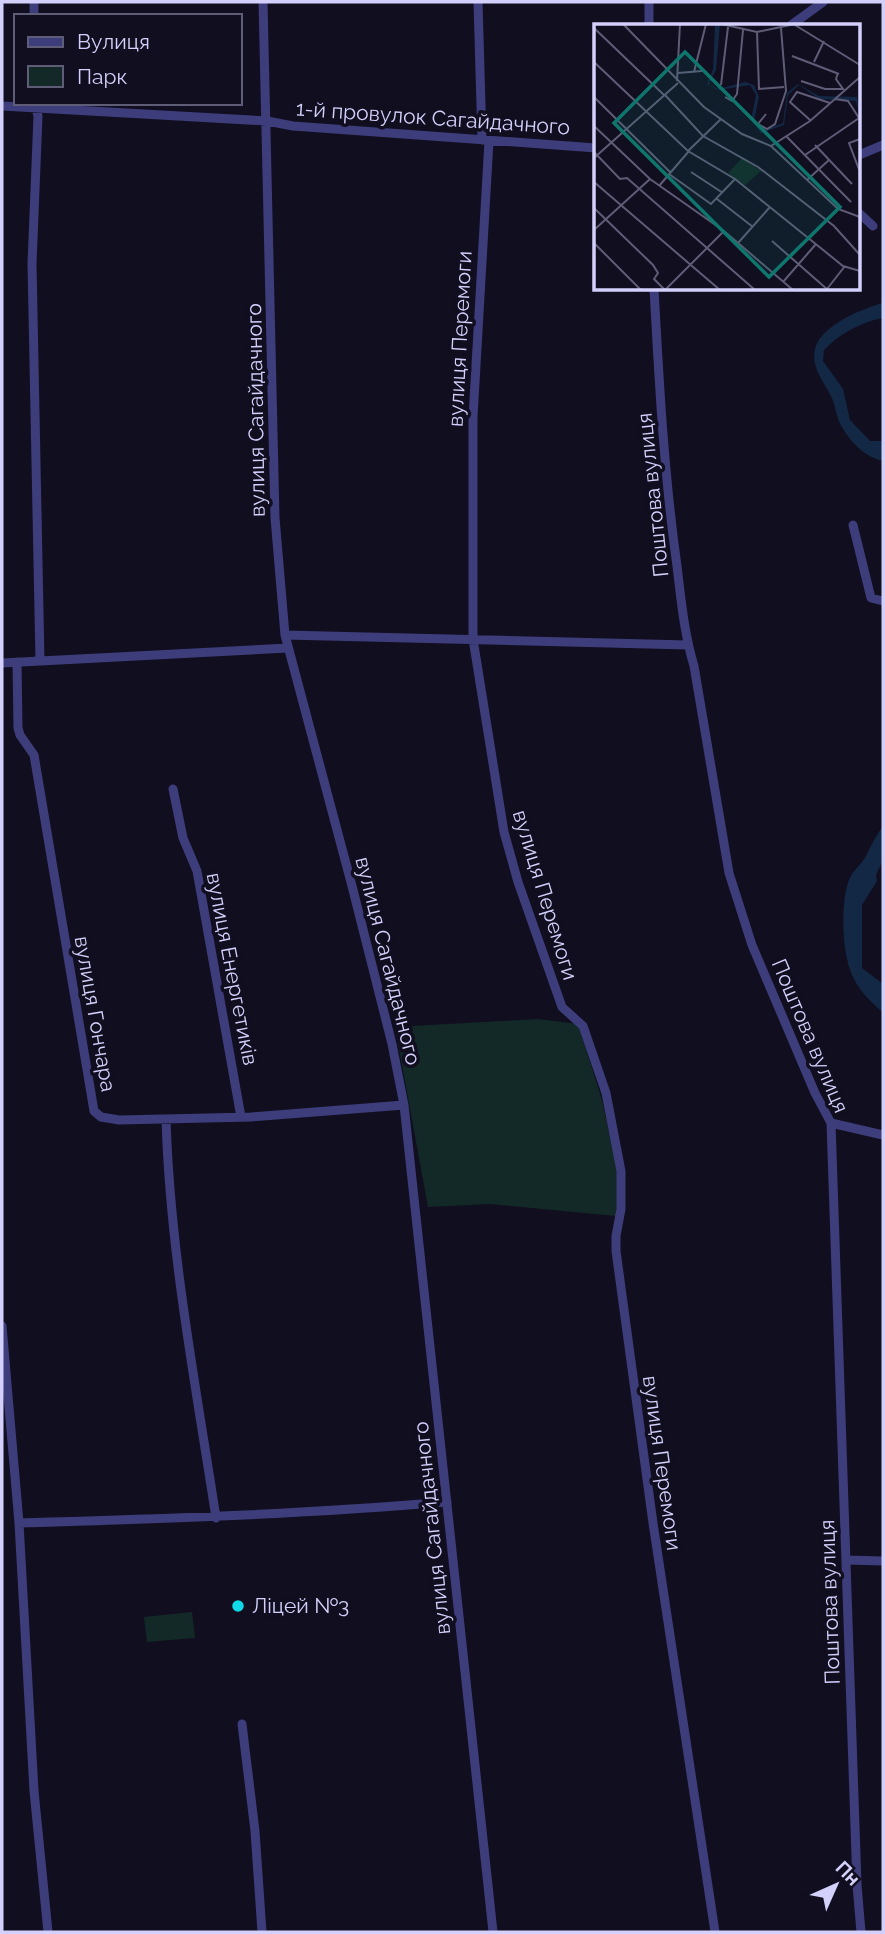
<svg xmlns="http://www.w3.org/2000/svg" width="885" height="1934" font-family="Raleway,sans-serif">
	<rect width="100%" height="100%" fill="#110e1f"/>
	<path fill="#122927" d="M538,1019L578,1024L602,1100L619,1178L616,1216L490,1204L428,1207L395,1027Z
		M192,1612L195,1638L147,1642L144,1617Z"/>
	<path fill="#122845" d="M883,303V318C861,322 839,334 824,350L823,361L843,389L850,420L870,441H883V461C865,457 851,443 842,427C836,418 836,406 831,396C823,380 809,365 816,346C823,325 863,308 883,303Z
		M883,826V860L876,875L877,881L862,905V968L883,984V1012C871,1003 858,989 852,975C842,952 840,904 849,880C852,871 860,866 865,858C871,846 875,837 883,826Z"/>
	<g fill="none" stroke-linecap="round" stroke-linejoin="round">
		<path stroke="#3d3d7b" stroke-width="9" d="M34,2V16
			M263,2L275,518L285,635L352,886L392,1044L404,1105L493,1932
			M478,2L482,140
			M649,2V26
			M790,26L823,2
			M35,105L38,116L32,264L40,661
			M2,106L267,121L293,126L596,148
			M489,141L473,417V639L504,832L518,882L562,1007L583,1026L606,1093L621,1171V1209L616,1236V1251L653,1523L715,1932
			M859,155L883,145
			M859,213L873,226
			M654,289C659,381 664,474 677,566C681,599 684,633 694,666L729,873L752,945L815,1093L831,1123L857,1885L861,1932
			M853,525L871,598L883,601
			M285,635L688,645
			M17,662L18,728L20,735L34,755L94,1111L101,1117L119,1120L251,1117L404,1105
			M2,663L288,648
			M173,789L183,838L197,871L241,1117
			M166,1119C170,1253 196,1386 216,1518
			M831,1123L883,1135
			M2,1326L19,1523L34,1791L48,1932
			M19,1523C162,1519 305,1514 447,1502
			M847,1560L883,1561
			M242,1724L255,1831L262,1932"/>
	</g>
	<circle fill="#10d9e7" stroke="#110e1f" stroke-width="2.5" cx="238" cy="1606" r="7"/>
	<g text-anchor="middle" stroke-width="7" stroke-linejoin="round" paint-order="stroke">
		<g font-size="21" fill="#d3d0fc" stroke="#110e1f">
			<text transform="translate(433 118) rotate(4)" y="7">1-й провулок Сагайдачного</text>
			<text transform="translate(460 339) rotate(-87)" y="7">вулиця Перемоги</text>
			<text transform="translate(256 410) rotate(-91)" y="7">вулиця Сагайдачного</text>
			<text transform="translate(653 495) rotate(-96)" y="7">Поштова вулиця</text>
			<text transform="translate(545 895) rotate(73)" y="7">вулиця Перемоги</text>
			<text transform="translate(388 961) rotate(76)" y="7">вулиця Сагайдачного</text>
			<text transform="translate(232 969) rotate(79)" y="7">вулиця Енергетиків</text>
			<text transform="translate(95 1014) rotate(80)" y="7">вулиця Гончара</text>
			<text transform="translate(810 1036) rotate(67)" y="7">Поштова вулиця</text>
			<text transform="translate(662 1463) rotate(82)" y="7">вулиця Перемоги</text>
			<text transform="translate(432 1528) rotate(-96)" y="7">вулиця Сагайдачного</text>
			<text transform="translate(830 1602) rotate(-92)" y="7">Поштова вулиця</text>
		</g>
		<g font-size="21" fill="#d3d0fc" stroke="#110e1f" text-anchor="start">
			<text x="252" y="1613">Ліцей №3</text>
		</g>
	</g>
	<g transform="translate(594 24)">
		<rect width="266" height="266" fill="#110e1f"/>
		<path d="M148,134L167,147L151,161L134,149Z" fill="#122927"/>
		<path d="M126,0L122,46L114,61L124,65L151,58L160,61L165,73L160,97L167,107L189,99L193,69L204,60L225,72L263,73L266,93L262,77L225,75L205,61L194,71L190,101L167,109L157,96L162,71L156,61L125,66L113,61L119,45L121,2Z" fill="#122845"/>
		<path fill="none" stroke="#5f5c77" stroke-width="2" d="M29,0L110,83L148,110L177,122L244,185L266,193M127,0L163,8L201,0M201,1L266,41M0,4L70,71M163,8L165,65L190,63M198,32L245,50M0,38L94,127L141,155L249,242L266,247M220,38L230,17M100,48L112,0M84,49L108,47M83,57L86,0M207,57L231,65H249L242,55L244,49M127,61L134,3M71,71L109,112L164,143L240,202L266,231M0,73L76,148M131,73L138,77L143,70L149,6M172,90L164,100L173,105L181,100L192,67L187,4M216,96L196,78L203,68L236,79M0,102L56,155L130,207L199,266M192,112L257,178M266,115L255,119L266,148M221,121L258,160M177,122L216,97L266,53M94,127L127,95M0,128L26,155L33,154L161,266M211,131L265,94L254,77L241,75M0,134L84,59M97,148L129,169M75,150L117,180L141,155M213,156L235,136M0,158L126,266M65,162L95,127M123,175L159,203M0,184L59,241L64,249L60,255L71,266M0,206L56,155M178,217L234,266M0,219L47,266M144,219L176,183M189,258L222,220M233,265L251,242M71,266L130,207"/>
		<path fill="#0f766e" fill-opacity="0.15" stroke="#0f766e" stroke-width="3.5" d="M91,28L246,183L175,253L20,99Z"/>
		<rect width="266" height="266" fill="none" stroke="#d3d0fc" stroke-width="3.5"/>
	</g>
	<rect width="885" height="1934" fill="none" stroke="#d3d0fc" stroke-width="7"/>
	<rect x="14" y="14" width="228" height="91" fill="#110e1f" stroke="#5f5c77" stroke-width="2"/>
	<rect x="28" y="37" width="35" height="10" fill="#3d3d7b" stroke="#5f5c77" stroke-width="2"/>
	<text x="77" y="49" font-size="21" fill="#d3d0fc">Вулиця</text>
	<rect x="28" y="66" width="35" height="21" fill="#122927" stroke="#5f5c77" stroke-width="2"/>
	<text x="77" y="84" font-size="21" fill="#d3d0fc">Парк</text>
	<g transform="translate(836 1885) rotate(45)" stroke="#110e1f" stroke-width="5" paint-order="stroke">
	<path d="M0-5L12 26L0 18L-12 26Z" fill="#d3d0fc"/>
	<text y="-10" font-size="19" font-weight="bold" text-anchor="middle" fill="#d3d0fc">Пн</text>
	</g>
</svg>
